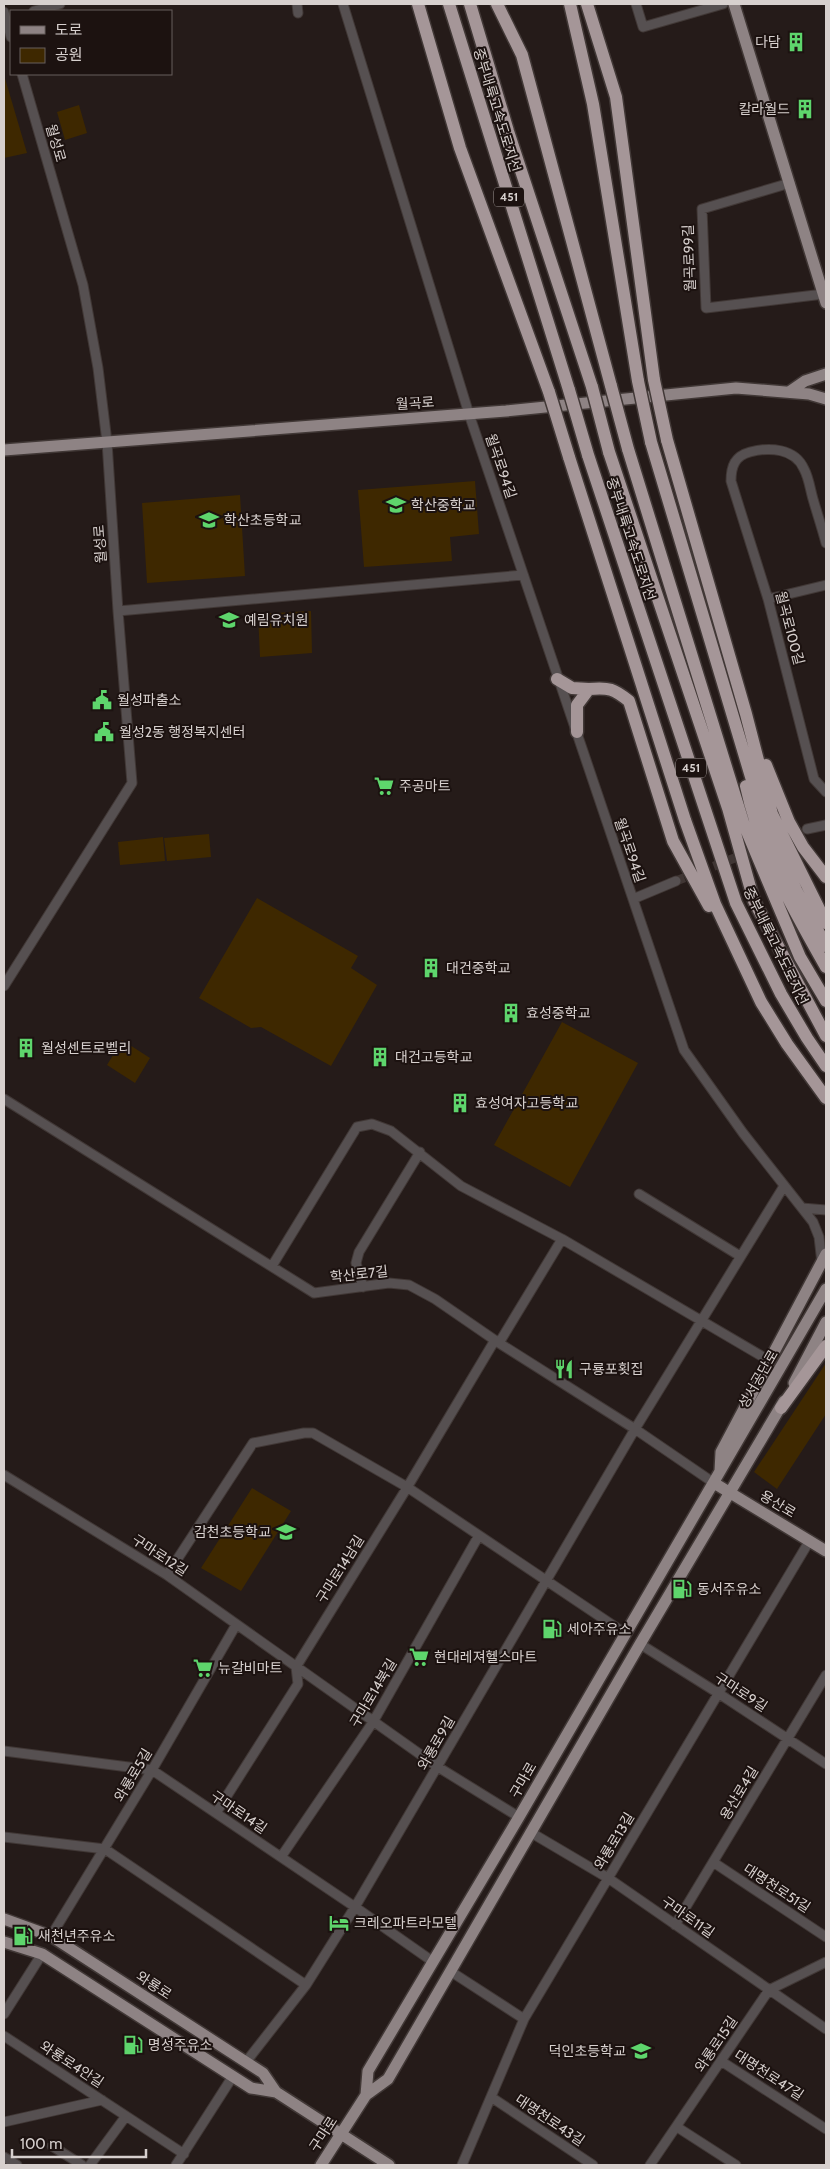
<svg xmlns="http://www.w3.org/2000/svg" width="830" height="2169" font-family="Cabin,'Noto Sans KR',sans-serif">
	<rect width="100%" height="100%" fill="#251b19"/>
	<path fill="#3e2800" d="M4,75L27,153L4,158Z
		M79,105L87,133L65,140L57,112Z
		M475,481L479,534L450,537L452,561L364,567L358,490Z
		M240,495L245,576L147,583L142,503Z
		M311,611L312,653L260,657L258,614Z
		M209,834L211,857L167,861L164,838Z
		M163,837L165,861L120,865L118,842Z
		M257,898L358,956L351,968L377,985L331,1066L261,1027L251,1028L199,998Z
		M562,1022L638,1063L570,1187L494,1145Z
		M122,1040L150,1058L135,1083L107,1065Z
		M826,1363V1414L777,1489L754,1472Z
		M252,1488L291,1511L241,1591L201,1568Z"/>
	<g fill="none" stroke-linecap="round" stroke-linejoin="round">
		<path stroke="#403634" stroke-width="9" stroke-dasharray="9 4.5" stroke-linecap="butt" d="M676,881L760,848"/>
		<defs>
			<path id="minor" d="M297,4L298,13
				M343,4L469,414L684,1050L743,1133L813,1222L819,1237L822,1263
				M636,4L643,27L723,4
				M34,11L60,4
				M4,12L11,37
				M790,183L702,209L706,308L824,294
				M826,543C822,528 817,513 813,499C810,489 809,478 804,469C795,448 769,447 750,452C735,456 731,466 731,481L768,599L814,779L826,792
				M768,599L826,585
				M118,611L523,575
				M807,829L826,825
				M633,899L676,881
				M4,986L132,783L118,611L107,442L98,368L83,285L22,74
				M4,1099L314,1293L389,1283L409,1285L435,1299L499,1343L635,1429L714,1483
				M639,1194L740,1256
				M802,1208L826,1210
				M562,1239L770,1361
				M272,1266L357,1127L372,1124L391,1131L461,1186L562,1239L499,1343
				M363,1287L356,1263L359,1252L420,1152
				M4,1475L167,1575L438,1767L519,1817
				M167,1575L253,1443L304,1433H313L407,1487L626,1634
				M640,1644L718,1693L826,1764
				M4,1751L152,1770L355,1907L432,1961
				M216,1813L298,1684L296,1667L405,1491L495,1340
				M530,1832L608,1878L826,2029
				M4,1837L105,1849L306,1985
				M281,1857L373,1722L478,1537
				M713,1862L826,1937
				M675,1925L826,1675
				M51,1936L152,1770L236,1625
				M450,1971L524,2019
				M4,2014L42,1954
				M4,2036L184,2154
				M721,2061L826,2129
				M246,2062L306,1985L355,1907L635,1429L784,1186
				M491,2097L593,2165
				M4,2122L102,2100
				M677,2127L736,2165
				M52,2146L82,2165
				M4,2157L17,2165
				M90,2165L126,2116
				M176,2165L233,2076
				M462,2165L524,2019L810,1540
				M650,2165L769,1990L826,1962"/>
			<path id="major" d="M734,4L826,303
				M789,392L805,381L826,374
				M4,450L506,411L736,388L809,394L826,399
				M794,1383L826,1322
				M720,1471L721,1452L826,1254
				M714,1483L826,1551
				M4,1919L51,1936L263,2073L276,2092L389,2165
				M4,1942L42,1954L251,2088L276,2092
				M366,2095L368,2071L519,1817L826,1289
				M321,2165L366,2095L388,2079L640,1644L784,1401"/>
			<path id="highway" d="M418,4L460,148L549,392
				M449,4L569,390
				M470,4L508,131L592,387
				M497,4L522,55L611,386
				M570,4L593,104L638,381
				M587,4L616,97L654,380
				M667,440L746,714L772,814L826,923
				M651,442L763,817L796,890L826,946
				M628,449L743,822L800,957L826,1001
				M609,452L728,808L754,901L826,1036
				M588,455L736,903L781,994L807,1038L826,1066
				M569,457L685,820L715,904L761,1002L787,1044L826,1098
				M557,679L572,688L589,689
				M577,732V705L589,689C609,687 614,689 629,701L673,841L709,906
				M766,765L789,822L803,847L826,877
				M746,786C760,852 793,909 826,967
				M781,1408L826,1346"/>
		</defs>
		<use href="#minor" stroke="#413836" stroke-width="11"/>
		<use href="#major" stroke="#413836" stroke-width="14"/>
		<use href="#highway" stroke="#413836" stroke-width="15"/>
		<use href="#minor" stroke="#565051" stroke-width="9"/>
		<use href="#major" stroke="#8e8384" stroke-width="11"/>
		<use href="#highway" stroke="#a59698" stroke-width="12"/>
		<defs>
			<path id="highway-bridge" d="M654,380L667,440
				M638,381L651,442
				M611,386L628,449
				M592,387L609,452
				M569,390L588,455
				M549,392L569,457"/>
		</defs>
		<use href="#highway-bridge" stroke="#413836" stroke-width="15" stroke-linecap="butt"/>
		<use href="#highway-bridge" stroke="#a59698" stroke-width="12"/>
	</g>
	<defs>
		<symbol id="building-bare" viewBox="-9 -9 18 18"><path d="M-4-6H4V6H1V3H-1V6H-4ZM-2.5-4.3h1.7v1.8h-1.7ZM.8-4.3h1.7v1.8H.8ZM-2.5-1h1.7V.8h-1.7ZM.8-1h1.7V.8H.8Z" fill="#5ed56c" stroke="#1c1210" stroke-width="2.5" paint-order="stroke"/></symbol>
		<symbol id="school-bare" viewBox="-9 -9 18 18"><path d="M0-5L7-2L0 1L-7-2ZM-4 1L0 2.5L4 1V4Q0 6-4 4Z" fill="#5ed56c" stroke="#1c1210" stroke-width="2.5" paint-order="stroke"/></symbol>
		<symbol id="civic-bare" viewBox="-9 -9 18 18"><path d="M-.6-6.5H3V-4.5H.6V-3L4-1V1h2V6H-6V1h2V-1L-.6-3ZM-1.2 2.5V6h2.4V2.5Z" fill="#5ed56c" stroke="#1c1210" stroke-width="2.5" paint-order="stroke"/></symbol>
		<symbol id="supermarket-bare" viewBox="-9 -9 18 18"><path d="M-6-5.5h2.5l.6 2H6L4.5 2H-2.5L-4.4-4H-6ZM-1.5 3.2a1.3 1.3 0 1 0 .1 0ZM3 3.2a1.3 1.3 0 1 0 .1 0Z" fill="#5ed56c" stroke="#1c1210" stroke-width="2.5" paint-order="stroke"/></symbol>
		<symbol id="restaurant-bare" viewBox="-9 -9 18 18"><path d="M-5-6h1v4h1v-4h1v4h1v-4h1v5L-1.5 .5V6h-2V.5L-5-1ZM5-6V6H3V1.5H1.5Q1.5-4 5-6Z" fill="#5ed56c" stroke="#1c1210" stroke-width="2.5" paint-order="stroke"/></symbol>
		<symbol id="fuel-bare" viewBox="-9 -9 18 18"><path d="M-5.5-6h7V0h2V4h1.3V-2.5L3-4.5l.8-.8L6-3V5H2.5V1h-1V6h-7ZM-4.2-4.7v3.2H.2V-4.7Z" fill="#5ed56c" stroke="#1c1210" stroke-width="2.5" paint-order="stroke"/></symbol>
		<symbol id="hotel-bare" viewBox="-9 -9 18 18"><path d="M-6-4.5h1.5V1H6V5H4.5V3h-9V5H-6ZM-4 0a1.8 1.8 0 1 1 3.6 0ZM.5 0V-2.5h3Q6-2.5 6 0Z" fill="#5ed56c" stroke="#1c1210" stroke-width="2.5" paint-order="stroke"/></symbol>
	</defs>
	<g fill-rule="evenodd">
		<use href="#building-bare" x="782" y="28" width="28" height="28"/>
		<use href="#building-bare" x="791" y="95" width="28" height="28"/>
		<use href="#school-bare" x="382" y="491" width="28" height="28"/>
		<use href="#school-bare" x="195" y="506" width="28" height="28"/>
		<use href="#school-bare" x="215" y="606" width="28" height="28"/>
		<use href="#civic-bare" x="88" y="686" width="28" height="28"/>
		<use href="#civic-bare" x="90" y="718" width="28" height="28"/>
		<use href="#supermarket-bare" x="370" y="772" width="28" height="28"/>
		<use href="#building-bare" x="417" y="954" width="28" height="28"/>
		<use href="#building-bare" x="497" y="999" width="28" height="28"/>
		<use href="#building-bare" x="12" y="1034" width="28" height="28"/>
		<use href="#building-bare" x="366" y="1043" width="28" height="28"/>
		<use href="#building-bare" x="446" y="1089" width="28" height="28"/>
		<use href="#restaurant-bare" x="550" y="1355" width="28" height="28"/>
		<use href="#school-bare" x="272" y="1518" width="28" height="28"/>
		<use href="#fuel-bare" x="668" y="1575" width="28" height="28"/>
		<use href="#fuel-bare" x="538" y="1615" width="28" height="28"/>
		<use href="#supermarket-bare" x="405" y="1643" width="28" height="28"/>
		<use href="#supermarket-bare" x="189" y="1654" width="28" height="28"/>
		<use href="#hotel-bare" x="325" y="1909" width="28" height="28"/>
		<use href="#fuel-bare" x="9" y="1922" width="28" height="28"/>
		<use href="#fuel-bare" x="119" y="2031" width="28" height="28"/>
		<use href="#school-bare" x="627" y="2037" width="28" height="28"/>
	</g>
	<g text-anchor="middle" stroke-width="4" stroke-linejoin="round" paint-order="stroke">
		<g fill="#1c1210" stroke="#9f9795" stroke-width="1">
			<rect x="494" y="187.5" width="30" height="19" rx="4"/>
			<rect x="676" y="758.5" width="30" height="19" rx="4"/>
		</g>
		<g font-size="12" font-weight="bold" fill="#d7d0ce">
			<text x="509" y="201">451</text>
			<text x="691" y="772">451</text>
		</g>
		<g font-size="14" fill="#d7d0ce" stroke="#1c1210" text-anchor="start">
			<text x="781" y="47" text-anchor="end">다담</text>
			<text x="790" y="114" text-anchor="end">칼라월드</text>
			<text x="411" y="510">학산중학교</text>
			<text x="224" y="525">학산초등학교</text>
			<text x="244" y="625">예림유치원</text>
			<text x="117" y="705">월성파출소</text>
			<text x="119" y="737">월성2동 행정복지센터</text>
			<text x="399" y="791">주공마트</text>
			<text x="446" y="973">대건중학교</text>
			<text x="526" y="1018">효성중학교</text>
			<text x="41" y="1053">월성센트로벨리</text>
			<text x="395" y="1062">대건고등학교</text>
			<text x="475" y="1108">효성여자고등학교</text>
			<text x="579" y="1374">구룡포횟집</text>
			<text x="271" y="1537" text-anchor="end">감천초등학교</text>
			<text x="697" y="1594">동서주유소</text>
			<text x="567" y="1634">세아주유소</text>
			<text x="434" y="1662">현대레져헬스마트</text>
			<text x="218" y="1673">뉴갈비마트</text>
			<text x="354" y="1928">크레오파트라모텔</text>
			<text x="38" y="1941">새천년주유소</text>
			<text x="148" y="2050">명성주유소</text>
			<text x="626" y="2056" text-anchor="end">덕인초등학교</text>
		</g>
		<g font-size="14" fill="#d7d0ce" stroke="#1c1210">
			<text transform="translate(497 110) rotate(73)" y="5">중부내륙고속도로지선</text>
			<text transform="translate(56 143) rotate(74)" y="5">월성로</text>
			<text transform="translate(689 258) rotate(-92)" y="5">월곡로99길</text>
			<text transform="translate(415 403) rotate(-4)" y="5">월곡로</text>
			<text transform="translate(501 466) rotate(71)" y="5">월곡로94길</text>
			<text transform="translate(631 539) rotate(72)" y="5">중부내륙고속도로지선</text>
			<text transform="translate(100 544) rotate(-94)" y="5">월성로</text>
			<text transform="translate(790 628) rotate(75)" y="5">월곡로100길</text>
			<text transform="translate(630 850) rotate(71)" y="5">월곡로94길</text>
			<text transform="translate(776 946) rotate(64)" y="5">중부내륙고속도로지선</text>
			<text transform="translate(359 1274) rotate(-6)" y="5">학산로7길</text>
			<text transform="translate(758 1379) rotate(-60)" y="5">성서공단로</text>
			<text transform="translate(778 1504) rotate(31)" y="5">용산로</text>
			<text transform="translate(160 1555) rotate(33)" y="5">구마로12길</text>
			<text transform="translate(340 1569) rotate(-58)" y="5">구마로14남길</text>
			<text transform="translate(741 1692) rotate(33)" y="5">구마로9길</text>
			<text transform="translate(373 1693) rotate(-59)" y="5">구마로14북길</text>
			<text transform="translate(436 1743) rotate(-60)" y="5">와룡로9길</text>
			<text transform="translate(133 1775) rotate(-59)" y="5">와룡로5길</text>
			<text transform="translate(523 1780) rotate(-60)" y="5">구마로</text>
			<text transform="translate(739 1793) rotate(-59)" y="5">용산로4길</text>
			<text transform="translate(239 1812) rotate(34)" y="5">구마로14길</text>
			<text transform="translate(614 1841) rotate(-59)" y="5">와룡로13길</text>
			<text transform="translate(777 1888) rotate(33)" y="5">대명천로51길</text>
			<text transform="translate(688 1917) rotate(35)" y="5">구마로11길</text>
			<text transform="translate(154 1985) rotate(33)" y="5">와룡로</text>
			<text transform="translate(716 2044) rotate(-56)" y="5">와룡로15길</text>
			<text transform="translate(72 2064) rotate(33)" y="5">와룡로4안길</text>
			<text transform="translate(769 2075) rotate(33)" y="5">대명천로47길</text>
			<text transform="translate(550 2120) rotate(34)" y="5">대명천로43길</text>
			<text transform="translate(323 2134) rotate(-57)" y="5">구마로</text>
		</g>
	</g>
	<rect width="830" height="2169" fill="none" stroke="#d7d0ce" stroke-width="10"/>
	<rect x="10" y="10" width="162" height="65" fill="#1c1210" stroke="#675e5c"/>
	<rect x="20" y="26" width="25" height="8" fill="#8e8384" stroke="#675e5c"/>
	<text x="55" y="35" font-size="15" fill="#d7d0ce">도로</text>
	<rect x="20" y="48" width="25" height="15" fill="#3e2800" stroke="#675e5c"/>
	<text x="55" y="60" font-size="15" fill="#d7d0ce">공원</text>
	<path d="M12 2149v8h134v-8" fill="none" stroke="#d7d0ce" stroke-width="2.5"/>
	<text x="20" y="2149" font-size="15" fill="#d7d0ce" stroke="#1c1210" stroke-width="4" paint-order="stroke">100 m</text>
</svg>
